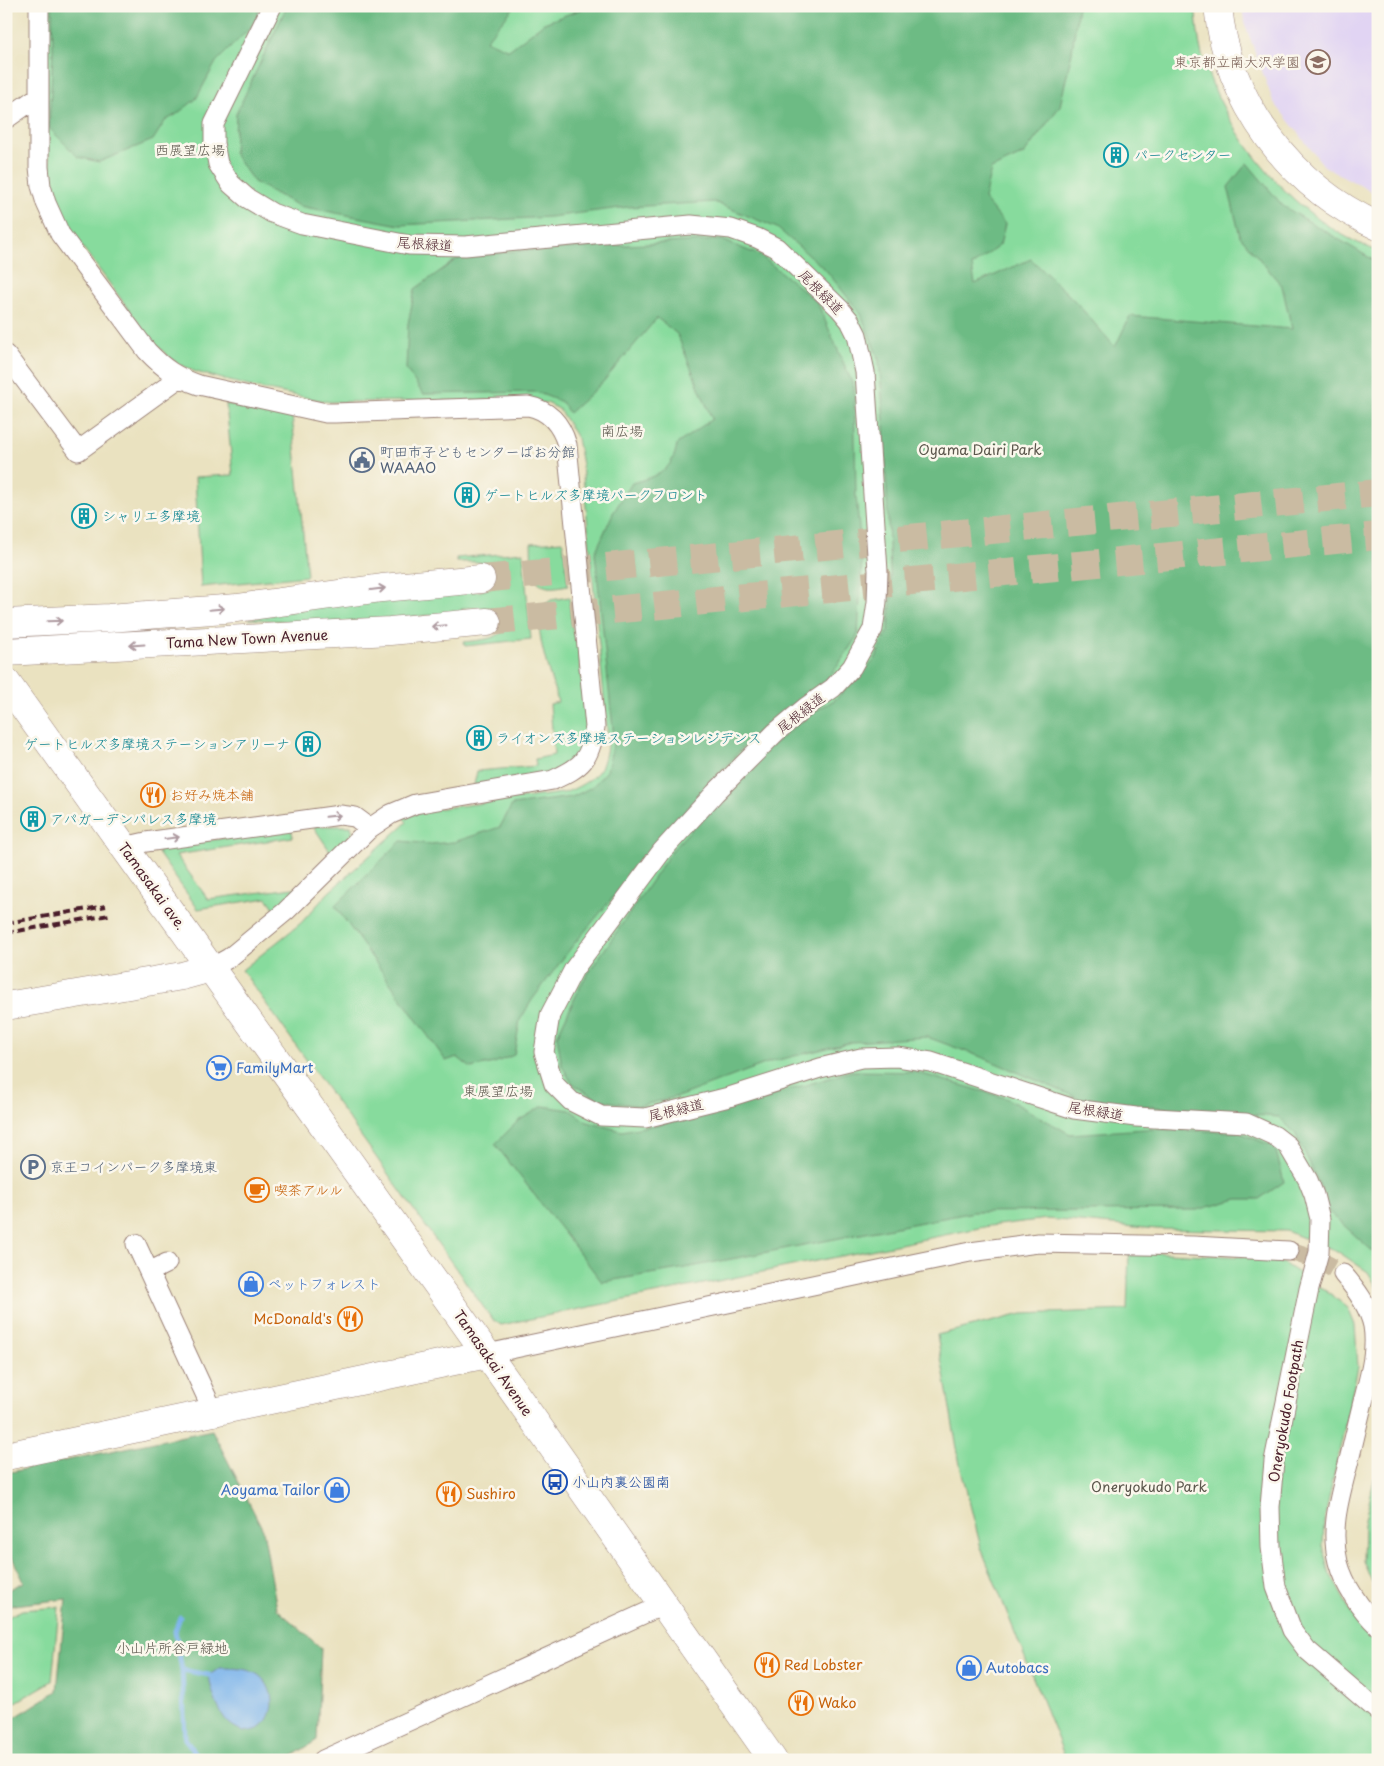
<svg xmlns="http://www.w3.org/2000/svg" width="1384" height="1766" font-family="'Playpen Sans','Klee One',sans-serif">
	<rect width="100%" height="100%" fill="#fbf7ec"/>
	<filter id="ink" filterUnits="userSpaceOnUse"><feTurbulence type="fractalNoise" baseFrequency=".02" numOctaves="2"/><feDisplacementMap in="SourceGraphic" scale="10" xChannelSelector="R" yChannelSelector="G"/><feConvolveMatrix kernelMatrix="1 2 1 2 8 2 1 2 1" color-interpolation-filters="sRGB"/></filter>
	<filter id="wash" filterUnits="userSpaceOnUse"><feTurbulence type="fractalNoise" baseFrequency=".0096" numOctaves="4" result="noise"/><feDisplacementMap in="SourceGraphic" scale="20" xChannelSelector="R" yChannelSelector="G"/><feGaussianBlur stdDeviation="1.12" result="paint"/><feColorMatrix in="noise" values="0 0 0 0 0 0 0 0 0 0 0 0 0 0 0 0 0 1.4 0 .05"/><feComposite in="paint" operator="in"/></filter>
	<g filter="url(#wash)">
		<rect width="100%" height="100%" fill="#eae2c0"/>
		<path fill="#e1d4f3" d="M1242,6H1378V195L1324,166L1273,101L1244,22Z"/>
		<path fill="#87db9d" stroke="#687d64" d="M47,6H1195C1197,22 1198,40 1202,55C1226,137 1297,223 1378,251V1289L1368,1272L1337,1251L1286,1231L1157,1229L1047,1219L989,1226L501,1325L492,1319L242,970L301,923L328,893L407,822L403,818L427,810L563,793C576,789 599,777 603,763C606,755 607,747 608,739L582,465L577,438L559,409L547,403L505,400L329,402L252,387L196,372L178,364L166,354L153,342L72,233L59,210L52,187L48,145Z
			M226,404L292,415L307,576L201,587L195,477L233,475Z
			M563,541L568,585C562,586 554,588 548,587C529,584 532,557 531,543Z
			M523,552L531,639L465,646L464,642C479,640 504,640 508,622C501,605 477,608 462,608V613L322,623L249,619L325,605L481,591L495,586L501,580L502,571C489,560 472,562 457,562L456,558Z
			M569,597L573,634L578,646L587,728L581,753L552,773L474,785L477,771L536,766L535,759L554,755L550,704L558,702C549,671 537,641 539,609L551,600Z
			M313,826H351L353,833L332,854Z
			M291,828L293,837L176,855L208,899L301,887L275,909L267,898L198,909L158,853L160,848Z
			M1129,1251L1246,1257L1283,1263L1332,1295L1348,1308L1355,1325L1358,1367L1329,1498L1324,1522L1323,1546L1328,1570L1351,1612L1378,1641V1760H1066L981,1548L960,1465L937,1335L1022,1314L1127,1310Z
			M1378,1462V1596L1363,1561L1364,1524Z
			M59,1607L52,1681L6,1708V1618L22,1610Z"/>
		<path fill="#6dbb84" stroke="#5c6d58" d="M52,6H260L255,23L216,62L196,99L177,114L165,121L153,140L99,162L78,157L49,128L53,50Z
			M287,6H515L486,40L509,50L544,23L582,9L584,6H1078L1072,52L1060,106L1024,154L991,169L984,199L1005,224L1000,245L972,266L975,284L1031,259L1075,301L1115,347L1130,316L1292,329L1282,286L1240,236L1228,187L1247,163L1283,206L1375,261L1378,273V1256L1329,1212L1321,1188L1295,1133L1279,1117L1154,1107L1078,1098L984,1058L927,1037L852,1042L770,1062L680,1096L639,1106L599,1100L572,1083L562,1066L557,1036L583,981L674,848L763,753L810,714L836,699L875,660L889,628L891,598L884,420L879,360L861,314L825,269L777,228L714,202L628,207L550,217L400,225L299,206L254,182L234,154L236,114Z
			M722,240L761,256L817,302L854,387L856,496L862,560L858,635L830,677L756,733L695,799L570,949L532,1000L520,1020L514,1055L494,1063L471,1068L457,1057L446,1061L335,906L401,841L431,844L454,842L500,827L512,805L572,797L592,787L607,771L614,739L595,553L613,513L632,483C656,476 673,472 677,444L712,419L677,334L657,318L603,382L569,413L562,402L536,392L423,394L406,369L408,324L415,289L457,259L513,251Z
			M852,1071L915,1072L1006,1098L1070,1134L1146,1129L1238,1132L1275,1147L1284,1182L1259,1199H1237L1197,1210L974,1212L680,1269L602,1282L495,1144L518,1121L543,1106L570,1110L587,1122L622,1131L660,1124L753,1101Z
			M212,1430L263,1530L277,1609L321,1648L317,1740L286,1760H6V1723L57,1691L66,1599L14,1605L6,1609V1591L24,1582L6,1545V1473Z"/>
		<path fill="#7bb4eb" stroke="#626a8b" d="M220,1668C232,1668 245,1668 255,1673C276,1684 278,1716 258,1729C254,1731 248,1731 243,1732C239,1729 233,1727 229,1723C218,1713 211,1690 209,1675Z"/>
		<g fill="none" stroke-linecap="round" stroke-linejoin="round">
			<path stroke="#7bb4eb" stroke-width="5" d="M180,1617L175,1631L182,1670
				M198,1760L185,1738L182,1670L209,1675"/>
		</g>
	</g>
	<g filter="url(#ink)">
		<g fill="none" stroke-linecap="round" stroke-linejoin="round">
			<path stroke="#cabba2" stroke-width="19" stroke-dasharray="19 9" stroke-linecap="butt" d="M1289,1251C1309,1256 1326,1263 1343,1274"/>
			<path stroke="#cabba2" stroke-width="28" stroke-dasharray="28 14" stroke-linecap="butt" d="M481,579L1378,493
				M487,622L1378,536"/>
			<defs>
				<path id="street" d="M39,6V167L41,186L46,203L60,234L147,351C164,369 176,377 199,385L326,413H335L528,406C549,410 561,424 567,445L595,727C590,760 582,767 553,780L415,804L391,814L370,828L286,911L229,958L211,968
					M272,6L214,124V143L218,164L231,184L247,198L272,213L302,224L409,245L465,246L691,225L731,229L757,238L777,248L840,309L850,321L857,335L865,372L878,571L877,602L873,629L852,667L833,688L806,707L776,732L715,793L662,851L574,969L550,1015L544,1052L554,1084L571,1101L601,1116L645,1118L729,1097L820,1068L861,1058L897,1057L931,1062L1074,1109L1136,1117L1246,1123L1275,1136L1288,1146L1308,1180L1314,1195L1320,1219L1319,1252L1309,1289L1274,1461L1270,1507L1271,1547L1276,1587L1292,1630L1307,1650L1378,1711
					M6,119L39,96
					M6,355L78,451L179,378
					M124,847L146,842L340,815L355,817L370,828
					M136,1244L214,1413
					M149,1272L167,1263
					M1343,1274C1356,1289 1369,1306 1373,1326C1377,1350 1370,1375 1364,1398C1358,1421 1353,1445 1347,1468C1339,1499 1330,1530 1338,1562C1344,1585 1361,1610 1378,1626
					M487,1354L907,1265L970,1252L1038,1243L1193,1246L1289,1251
					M323,1760L663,1605"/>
				<path id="secondary" d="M1218,6C1227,102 1291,187 1378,226
					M6,623L109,618L237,608L382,588L481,579
					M6,652L390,631L487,622
					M6,682L504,1378L773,1760
					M6,1006L182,976L211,968
					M6,1456L487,1354"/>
			</defs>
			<use href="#street" stroke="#9a8076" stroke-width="21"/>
			<use href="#secondary" stroke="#9a8076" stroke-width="29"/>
			<use href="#street" stroke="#fff" stroke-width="19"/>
			<use href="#secondary" stroke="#fff" stroke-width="28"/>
			<path stroke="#4a1f2b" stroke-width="4" stroke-dasharray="8 4" stroke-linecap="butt" d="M6,923L106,906
				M6,933L109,915"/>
		</g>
		<defs><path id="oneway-shaft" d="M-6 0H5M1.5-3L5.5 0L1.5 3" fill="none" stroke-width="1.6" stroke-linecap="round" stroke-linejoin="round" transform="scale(1.25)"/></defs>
		<g stroke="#ae9aa0">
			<use href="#oneway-shaft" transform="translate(378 589) rotate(-7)"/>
			<use href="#oneway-shaft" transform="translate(217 609) rotate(-5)"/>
			<use href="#oneway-shaft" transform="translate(55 621) rotate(-2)"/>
			<use href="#oneway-shaft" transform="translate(439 626) rotate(175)"/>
			<use href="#oneway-shaft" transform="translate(137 645) rotate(176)"/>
			<use href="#oneway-shaft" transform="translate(333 816) rotate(-6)"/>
			<use href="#oneway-shaft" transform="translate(172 838) rotate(-8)"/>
		</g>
	</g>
	<defs>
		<symbol id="school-ring" viewBox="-11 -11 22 22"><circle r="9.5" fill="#fbf7ec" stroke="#8d6e63" stroke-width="1.5"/><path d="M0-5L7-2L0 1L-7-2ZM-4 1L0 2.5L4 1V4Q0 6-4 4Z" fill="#8d6e63"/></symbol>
		<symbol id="building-ring" viewBox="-11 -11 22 22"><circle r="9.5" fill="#fbf7ec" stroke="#0f9aa8" stroke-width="1.5"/><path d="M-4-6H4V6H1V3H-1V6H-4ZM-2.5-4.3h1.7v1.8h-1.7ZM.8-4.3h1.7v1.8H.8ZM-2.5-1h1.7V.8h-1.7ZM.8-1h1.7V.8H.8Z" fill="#0f9aa8"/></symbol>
		<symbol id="civic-ring" viewBox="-11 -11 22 22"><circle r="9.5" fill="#fbf7ec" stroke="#5c6f8a" stroke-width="1.5"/><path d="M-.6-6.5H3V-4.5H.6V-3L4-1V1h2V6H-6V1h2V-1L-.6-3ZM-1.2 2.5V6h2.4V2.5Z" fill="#5c6f8a"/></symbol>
		<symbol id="restaurant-ring" viewBox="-11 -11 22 22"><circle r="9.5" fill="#fbf7ec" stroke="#e8710a" stroke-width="1.5"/><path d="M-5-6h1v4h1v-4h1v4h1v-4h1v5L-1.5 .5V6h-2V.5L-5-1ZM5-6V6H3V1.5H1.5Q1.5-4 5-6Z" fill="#e8710a"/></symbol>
		<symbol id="supermarket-ring" viewBox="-11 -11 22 22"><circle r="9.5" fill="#fbf7ec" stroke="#3f7fe0" stroke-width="1.5"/><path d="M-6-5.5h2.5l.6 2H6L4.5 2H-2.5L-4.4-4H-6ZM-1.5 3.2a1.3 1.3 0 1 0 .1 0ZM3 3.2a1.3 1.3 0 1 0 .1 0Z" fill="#3f7fe0"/></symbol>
		<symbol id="parking-ring" viewBox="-11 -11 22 22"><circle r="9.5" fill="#fbf7ec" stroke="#5c6f8a" stroke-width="1.5"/><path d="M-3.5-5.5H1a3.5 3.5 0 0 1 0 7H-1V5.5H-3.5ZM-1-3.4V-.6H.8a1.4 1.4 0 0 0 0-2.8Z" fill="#5c6f8a"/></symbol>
		<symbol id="cafe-ring" viewBox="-11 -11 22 22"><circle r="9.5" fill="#fbf7ec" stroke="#e8710a" stroke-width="1.5"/><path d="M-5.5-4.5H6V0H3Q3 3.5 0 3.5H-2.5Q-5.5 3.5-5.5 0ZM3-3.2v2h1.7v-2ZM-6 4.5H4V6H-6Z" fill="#e8710a"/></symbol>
		<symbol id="shop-ring" viewBox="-11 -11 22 22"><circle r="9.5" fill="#fbf7ec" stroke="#3f7fe0" stroke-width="1.5"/><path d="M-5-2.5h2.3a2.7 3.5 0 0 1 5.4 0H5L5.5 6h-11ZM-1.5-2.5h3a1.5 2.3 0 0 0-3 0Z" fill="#3f7fe0"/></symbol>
		<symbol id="bus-ring" viewBox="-11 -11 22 22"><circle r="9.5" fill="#fbf7ec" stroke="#1a4fb4" stroke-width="1.5"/><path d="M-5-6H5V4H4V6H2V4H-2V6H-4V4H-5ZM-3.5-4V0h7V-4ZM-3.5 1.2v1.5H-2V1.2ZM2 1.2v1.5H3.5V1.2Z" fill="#1a4fb4"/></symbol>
	</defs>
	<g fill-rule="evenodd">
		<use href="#school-ring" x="1304" y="48" width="28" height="28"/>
		<use href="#building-ring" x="1102" y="141" width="28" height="28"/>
		<use href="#civic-ring" x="348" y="446" width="28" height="28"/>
		<use href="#building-ring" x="453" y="481" width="28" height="28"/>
		<use href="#building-ring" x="70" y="502" width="28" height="28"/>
		<use href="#building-ring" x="465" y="724" width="28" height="28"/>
		<use href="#building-ring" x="294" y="730" width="28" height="28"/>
		<use href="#restaurant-ring" x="139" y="781" width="28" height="28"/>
		<use href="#building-ring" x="19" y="805" width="28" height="28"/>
		<use href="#supermarket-ring" x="205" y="1054" width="28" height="28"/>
		<use href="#parking-ring" x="19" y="1153" width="28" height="28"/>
		<use href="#cafe-ring" x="243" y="1176" width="28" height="28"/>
		<use href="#shop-ring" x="237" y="1270" width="28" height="28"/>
		<use href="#restaurant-ring" x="336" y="1305" width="28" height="28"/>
		<use href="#bus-ring" x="541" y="1468" width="28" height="28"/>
		<use href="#shop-ring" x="323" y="1476" width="28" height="28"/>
		<use href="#restaurant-ring" x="435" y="1480" width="28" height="28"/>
		<use href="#restaurant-ring" x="753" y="1651" width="28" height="28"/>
		<use href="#shop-ring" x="955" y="1654" width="28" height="28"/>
		<use href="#restaurant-ring" x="787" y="1689" width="28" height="28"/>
	</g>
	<g text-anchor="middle" stroke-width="5" stroke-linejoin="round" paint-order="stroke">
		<g font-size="14" fill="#785e54" stroke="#fbf7ec" text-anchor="end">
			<text x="1300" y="67">東京都立南大沢学園</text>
		</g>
		<g font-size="14" fill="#5c574d" stroke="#fbf7ec">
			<text x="190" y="155">西展望広場</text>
			<text x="622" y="436">南広場</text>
			<text x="980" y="455">Oyama Dairi Park</text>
			<text x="498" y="1096">東展望広場</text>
			<text x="1149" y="1492">Oneryokudo Park</text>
			<text x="172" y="1653">小山片所谷戸緑地</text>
		</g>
		<g font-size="14" fill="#0d838f" stroke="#fbf7ec" text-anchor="start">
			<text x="1134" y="160">パークセンター</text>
			<text x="484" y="500">ゲートヒルズ多摩境パークフロント</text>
			<text x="102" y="521">シャリエ多摩境</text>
			<text x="496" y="743">ライオンズ多摩境ステーションレジデンス</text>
			<text x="290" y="749" text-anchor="end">ゲートヒルズ多摩境ステーションアリーナ</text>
			<text x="50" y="824">アパガーデンパレス多摩境</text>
		</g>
		<g font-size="14" fill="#4a1f2b" stroke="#fbf7ec">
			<text transform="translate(425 244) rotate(4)" y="5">尾根緑道</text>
			<text transform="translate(821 292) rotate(45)" y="5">尾根緑道</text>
			<text transform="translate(247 639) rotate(-3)" y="5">Tama New Town Avenue</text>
			<text transform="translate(801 713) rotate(-38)" y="5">尾根緑道</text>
			<text transform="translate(152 886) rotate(54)" y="5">Tamasakai ave.</text>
			<text transform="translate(676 1110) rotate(-13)" y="5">尾根緑道</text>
			<text transform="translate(1096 1111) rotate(9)" y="5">尾根緑道</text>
			<text transform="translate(493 1363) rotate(55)" y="5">Tamasakai Avenue</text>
			<text transform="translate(1286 1411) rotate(-80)" y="5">Oneryokudo Footpath</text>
		</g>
		<g font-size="14" fill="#4e5e75" stroke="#fbf7ec" text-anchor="start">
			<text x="380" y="457">町田市子どもセンターぱお分館<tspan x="380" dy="16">WAAAO</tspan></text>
			<text x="50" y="1172">京王コインパーク多摩境東</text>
		</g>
		<g font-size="14" fill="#c56008" stroke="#fbf7ec" text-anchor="start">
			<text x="170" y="800">お好み焼本舗</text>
			<text x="274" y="1195">喫茶アルル</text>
			<text x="332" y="1324" text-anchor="end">McDonald's</text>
			<text x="466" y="1499">Sushiro</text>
			<text x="784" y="1670">Red Lobster</text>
			<text x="818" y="1708">Wako</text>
		</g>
		<g font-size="14" fill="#366cbe" stroke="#fbf7ec" text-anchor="start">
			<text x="236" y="1073">FamilyMart</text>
			<text x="268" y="1289">ペットフォレスト</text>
			<text x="320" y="1495" text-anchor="end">Aoyama Tailor</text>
			<text x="986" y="1673">Autobacs</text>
		</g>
		<g font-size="14" fill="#164399" stroke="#fbf7ec" text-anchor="start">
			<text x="572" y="1487">小山内裏公園南</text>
		</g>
	</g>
	<rect width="1384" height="1766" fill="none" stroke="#fbf7ec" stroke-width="25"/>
</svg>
